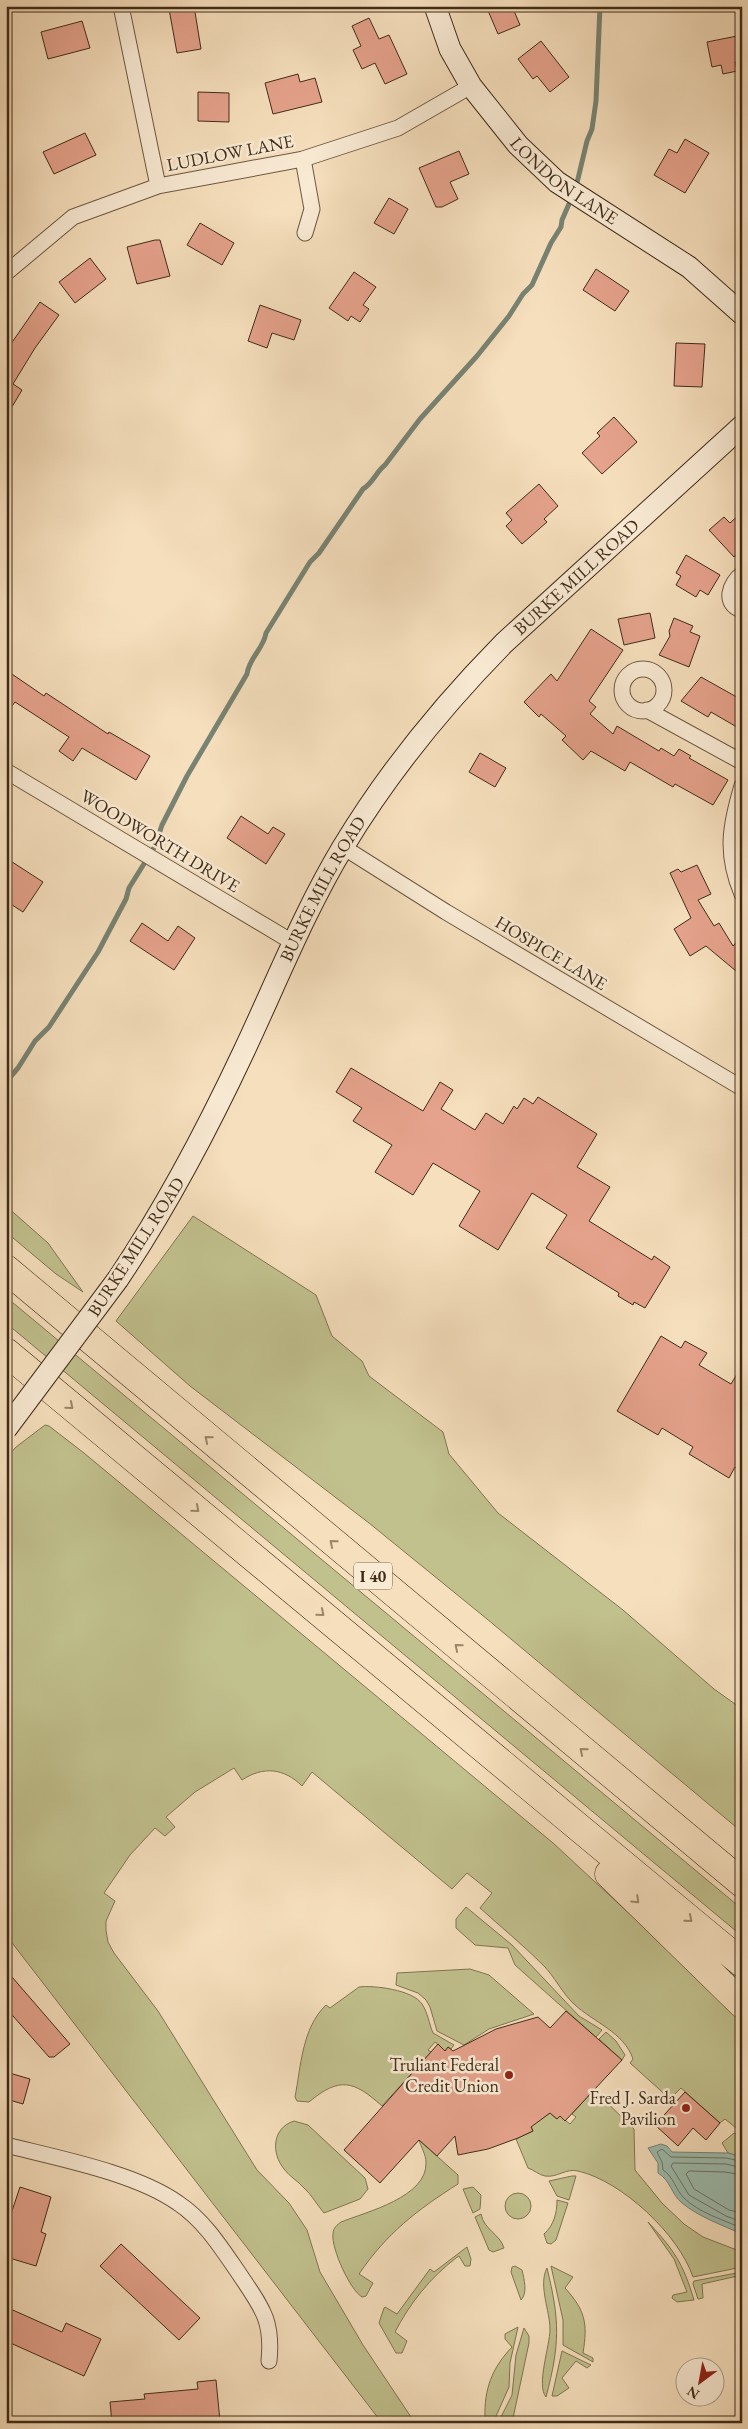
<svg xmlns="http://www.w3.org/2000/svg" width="748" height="2429" font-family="'EB Garamond',serif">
	<rect width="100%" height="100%" fill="#f6dfbd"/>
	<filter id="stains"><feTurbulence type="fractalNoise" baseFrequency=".004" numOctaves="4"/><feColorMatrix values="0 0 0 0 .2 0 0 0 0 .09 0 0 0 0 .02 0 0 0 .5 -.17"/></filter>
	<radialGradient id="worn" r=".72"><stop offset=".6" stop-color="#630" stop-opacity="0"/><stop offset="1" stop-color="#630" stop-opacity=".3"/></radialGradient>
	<path fill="#c1c18e" stroke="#807653" d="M6,1206L48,1243L83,1292L56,1274L6,1232Z
		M193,1216L316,1295L332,1336L362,1361L369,1376L443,1432L449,1454L498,1513L623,1610L714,1689L742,1709V1832L487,1619L369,1523L190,1386L116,1321Z
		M6,1297L742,1909V1936L6,1323Z
		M45,1425L49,1426L84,1453L553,1843L742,2018V2128H736L725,2119L720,2123L681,2088L670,2099L630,2063L633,2059C624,2032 593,2022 574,2004C562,1993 555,1977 543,1965C523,1945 501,1927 480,1908L492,1893L467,1873L452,1889L312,1772L302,1786C284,1768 263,1766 242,1780L234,1768L195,1792L166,1817L175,1827L165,1836L155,1828L130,1855L104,1893L115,1901L106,1921V1930L108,1942L114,1953L158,2011L257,2170L289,2203L307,2230L320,2272L363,2345L415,2423H382L6,1935V1458L16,1447Z
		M466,1907L512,1945L579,2016L602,2030L596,2037L515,1965L508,1948L475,1945L456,1928V1919Z
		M470,1969L489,1975L534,2014L489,2029L464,2045L437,2031L430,2007L426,2000L418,1993L396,1985L397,1973Z
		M359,1987C374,1985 413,1990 422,2004C428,2013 429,2024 433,2033L454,2045L451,2049L448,2047L445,2051L435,2042L428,2050L431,2052L382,2106C354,2081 340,2076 309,2102L297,2101L295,2097C301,2066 302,2028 326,2005L330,2008Z
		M606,2032L616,2041L625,2055L622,2060L599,2039Z
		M594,2090L634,2129L635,2170L662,2203L684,2224L703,2237L742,2252V2267L693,2277C679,2235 622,2181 578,2171C566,2168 557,2178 545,2176C539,2175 534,2170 528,2168L516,2139L533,2131L531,2126L550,2113L557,2119L560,2116L570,2124L576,2117L572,2114Z
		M294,2121L308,2125L365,2178L368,2189L360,2199L324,2213C317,2205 312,2195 304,2188C298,2181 290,2177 284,2169C271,2153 272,2128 294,2121Z
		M734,2133L742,2138V2157L728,2153L722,2143Z
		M419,2140L458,2175V2184C417,2210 387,2233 359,2274L373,2283L366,2296L362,2297C350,2290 331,2248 333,2234C333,2228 337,2225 341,2222C366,2212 428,2197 426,2162C426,2155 421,2147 419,2140Z
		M572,2176H576L569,2200L557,2196L549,2181Z
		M473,2187L481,2195L480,2209L473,2213L463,2189Z
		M505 2206a13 13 0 1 1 26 0a13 13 0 1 1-26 0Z
		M557,2200L568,2203L556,2240L551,2244L547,2243L544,2234C554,2225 557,2213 557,2200Z
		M481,2214C484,2230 500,2234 504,2248L493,2252L489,2250L475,2217Z
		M648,2222C674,2250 683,2263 694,2300L677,2302L672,2298L673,2295L687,2292L674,2259Z
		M467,2247L471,2259L470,2266H465L459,2256L456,2258C430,2278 410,2303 395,2332L407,2341L402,2353H396L379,2323L384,2308L385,2307L397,2314L430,2269L434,2272Z
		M515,2266L522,2270C524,2279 528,2293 521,2300L511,2272L512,2267Z
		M551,2266L573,2277L565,2288C585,2310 588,2323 583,2353L593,2358V2362L563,2345V2320Z
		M547,2268C560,2321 560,2344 546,2397C536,2385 550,2346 550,2329C550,2311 538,2285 547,2268Z
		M742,2272V2275L702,2284L703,2298L698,2299L693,2284L694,2281Z
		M518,2327L510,2363L509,2387L493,2423H473L474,2419L485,2418C484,2389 492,2368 512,2347L505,2339V2334Z
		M524,2328L529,2336V2343L512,2423H498L512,2395L516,2355Z
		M562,2351L591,2365L587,2368L576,2361L562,2378L569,2388L557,2396H552Z"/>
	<path fill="#9dbdb0" stroke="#788373" d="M661,2144L667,2146L672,2152L728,2153L742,2157V2234C722,2225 699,2217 682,2203C671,2194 671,2181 658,2173V2163L648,2148Z"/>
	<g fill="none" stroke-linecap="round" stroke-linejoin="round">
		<path stroke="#6e7464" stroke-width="1" d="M742,2162L727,2158L671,2157L662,2149L657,2152L662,2162L663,2170C674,2177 675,2189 684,2198C698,2212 723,2220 742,2228
			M742,2168L726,2164L673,2163L671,2166L689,2195L726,2216L742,2222
			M742,2175L725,2172L689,2171L686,2174L694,2189L729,2210L742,2213"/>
		<path stroke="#788373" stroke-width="5" d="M576,187L587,141L592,129L596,101L600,6
			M6,1082L18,1068L35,1041L49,1027L98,952L126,899L129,888L155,846L162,825L187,776L247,674C249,658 264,648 266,633L310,562L319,553L363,489C373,483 376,472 385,465L420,419L477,356L509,316L523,294L532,285L551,243L561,227L562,220L572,197"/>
	</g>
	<path fill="#e5a28c" stroke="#402c18" d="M184,6H194L201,49L177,53L169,9Z
		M486,6H512L520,25L498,34Z
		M369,18L379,39L389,35L407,74L385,84L375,63L362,69L353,50L361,46L352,26Z
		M82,21L90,48L48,59L41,32Z
		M742,35V61L735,62L737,71L723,74L721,65L712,67L707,42Z
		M541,41L569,77L550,92L537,76L533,79L518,59Z
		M298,74L300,82L315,78L322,102L273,114L265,83Z
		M198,92L229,93V122L198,121Z
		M85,133L96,155L54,174L43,152Z
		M685,139L709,153L685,193L654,175L669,149L677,153Z
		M459,151L469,174L450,182L458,199L442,207H436L419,168Z
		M389,198L408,209L394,234L374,223Z
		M200,223L234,243L222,265L187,245Z
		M155,240H160L170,276L137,284L127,247Z
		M90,258L106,279L75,303L59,282Z
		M596,269L629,291L615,311L583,290Z
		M354,272L376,287L363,305L369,309L360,322L351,316L348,321L329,308Z
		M40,302L59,315L35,348L13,384L22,390L6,417V351Z
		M260,305L301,320L294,340L272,333L267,348L248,341Z
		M676,343L705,344L702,387L674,386Z
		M614,417L637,442L602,474L582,453L600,436L597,433Z
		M539,484L558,506L544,519L547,522L522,544L506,526L512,520L506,513Z
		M742,512V550L734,557L709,530L724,517L730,523Z
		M686,555L720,575L708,595L700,590L696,597L676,585L681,576L676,573Z
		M650,613L655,638L624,645L618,619Z
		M674,618L693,626L690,632L700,636L689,667L659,655L670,636L669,631Z
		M591,629L623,650L589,701L596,707L590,714L613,734L617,726L659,751L661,748L674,756L679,749L691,756L689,758L728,780L713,805L675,784L673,787L630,762L625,771L591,751L583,760L562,740L566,736L541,714L539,717L524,702L551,674L557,681Z
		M6,670L44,696L46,693L108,734L109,732L150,756L136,780L82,748L73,761L59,751L69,737L15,702L6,714Z
		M701,677L742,700V730L711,712L708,717L681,701Z
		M480,753L506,768L495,787L469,772Z
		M241,816L268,834L273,827L285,834L266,864L227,838Z
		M6,858L43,882L23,912L6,901Z
		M697,865L711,894L698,900L714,926L719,923L733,946L742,936V976L706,946L690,956L674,929L691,918L670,873L678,869L681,872Z
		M142,923L168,941L178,926L195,938L174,970L130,941Z
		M351,1068L423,1111L440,1082L453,1090L441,1109L475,1130L486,1113L503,1124L514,1106L517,1109L524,1098L533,1104L538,1097L597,1134L577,1167L610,1187L589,1221L652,1260L654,1256L670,1267L645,1308L634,1302L633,1305L618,1296L619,1293L546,1248L567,1215L532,1193L498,1250L459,1226L480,1191L433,1163L413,1195L375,1172L392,1145L353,1121L362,1108L336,1092Z
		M661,1336L681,1348L685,1341L707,1353L699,1365L731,1384L742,1366V1471L735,1467L729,1478L689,1454L693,1447L662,1428L658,1435L617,1411Z
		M6,1970L70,2044L54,2057H49L6,2008Z
		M566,2011L622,2060L565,2121L560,2116L557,2119L550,2113L531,2127L533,2131L518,2138L488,2149L458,2155L455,2136L437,2156L419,2140L380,2183L344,2150L438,2044L445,2051L448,2047L453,2051L496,2029L538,2017L550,2028Z
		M6,2072L30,2079L23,2104L6,2099Z
		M685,2092L720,2123L706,2140L693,2128L678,2146L655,2125Z
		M20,2187L51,2197L41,2232L46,2234L36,2266L6,2257V2229Z
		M121,2244L200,2318L179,2340L100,2266Z
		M6,2307L62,2332L66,2323L101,2339L84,2376L6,2341Z
		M216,2380L220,2421L112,2423L110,2402L145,2399L144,2394L198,2389L197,2382Z"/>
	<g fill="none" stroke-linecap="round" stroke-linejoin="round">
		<defs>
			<path id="street" d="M121,6L158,186
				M303,159L312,209L305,233
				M6,273L73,217L158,186L303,159L398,128L471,86
				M742,574C730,583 722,604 742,610
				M622 690a21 21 0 1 1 42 0a21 21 0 1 1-42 0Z
				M647,710L742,762
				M6,771L294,943
				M742,786C730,826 725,854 742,894
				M343,847L446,912L742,1088
				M6,2145C57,2158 136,2173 178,2203C205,2221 222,2249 240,2275C262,2308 273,2320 269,2361"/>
			<g id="secondary">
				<path id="s1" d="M435,6L450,49L471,86L518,145L557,182L689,267L742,314"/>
				<path id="s2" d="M118,1279C167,1206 207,1130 244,1051C276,983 304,912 343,847C387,774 444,704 504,643L742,426"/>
			</g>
			<path id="highway" d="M6,1269L742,1883
				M6,1352L742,1963
				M609,1874L742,2004"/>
		</defs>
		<use href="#street" stroke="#6e5941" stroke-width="17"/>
		<use href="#secondary" stroke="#402c18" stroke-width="23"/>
		<use href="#highway" stroke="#402c18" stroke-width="29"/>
		<use href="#street" stroke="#f9ead4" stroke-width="15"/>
		<use href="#secondary" stroke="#f9ead4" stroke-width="21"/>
		<use href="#highway" stroke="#f6dfbd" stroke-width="28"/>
		<defs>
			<path id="secondary-bridge" d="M6,1429L118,1279"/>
		</defs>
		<use href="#secondary-bridge" stroke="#402c18" stroke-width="23" stroke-linecap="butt"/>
		<use href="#secondary-bridge" stroke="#f9ead4" stroke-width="21"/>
	</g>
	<defs><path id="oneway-chevron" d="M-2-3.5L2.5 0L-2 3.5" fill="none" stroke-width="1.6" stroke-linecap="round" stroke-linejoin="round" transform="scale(1.25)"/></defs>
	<g stroke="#9b866a">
		<use href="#oneway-chevron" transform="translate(70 1406) rotate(40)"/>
		<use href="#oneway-chevron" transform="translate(208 1439) rotate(-140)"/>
		<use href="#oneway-chevron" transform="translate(196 1509) rotate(40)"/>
		<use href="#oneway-chevron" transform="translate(333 1543) rotate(-140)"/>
		<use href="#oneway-chevron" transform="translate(321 1613) rotate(40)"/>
		<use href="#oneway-chevron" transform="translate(458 1647) rotate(-140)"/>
		<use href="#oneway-chevron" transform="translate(583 1751) rotate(-140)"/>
		<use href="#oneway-chevron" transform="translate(636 1900) rotate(44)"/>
		<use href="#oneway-chevron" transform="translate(689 1919) rotate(40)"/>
	</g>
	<g fill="#8f2418" stroke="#f9ead4" stroke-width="2">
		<circle cx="509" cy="2075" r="5"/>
		<circle cx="686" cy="2108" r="5"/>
	</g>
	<g text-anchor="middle" stroke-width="5" stroke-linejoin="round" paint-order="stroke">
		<rect fill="#f9ead4" stroke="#786550" stroke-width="1" x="354" y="1562.5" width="38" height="27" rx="4"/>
		<g font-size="16" font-weight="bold" fill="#402c18">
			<text x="373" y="1582">I 40</text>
		</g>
		<g font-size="18" fill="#402c18" stroke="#f9ead4">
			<text transform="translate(230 153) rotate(-11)" y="6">LUDLOW LANE</text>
			<text dy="6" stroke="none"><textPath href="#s1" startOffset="222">LONDON LANE</textPath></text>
			<text dy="6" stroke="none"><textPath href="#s2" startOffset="846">BURKE MILL ROAD</textPath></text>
			<text transform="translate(160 841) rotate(31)" y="6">WOODWORTH DRIVE</text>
			<text dy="6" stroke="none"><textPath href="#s2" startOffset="441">BURKE MILL ROAD</textPath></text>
			<text transform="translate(551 953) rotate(31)" y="6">HOSPICE LANE</text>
			<text transform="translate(136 1247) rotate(-57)" y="6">BURKE MILL ROAD</text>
		</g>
		<g font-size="18" fill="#402c18" stroke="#f9ead4" text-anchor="end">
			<text x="499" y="2071">Truliant Federal<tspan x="499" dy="21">Credit Union</tspan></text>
			<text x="676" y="2104">Fred J. Sarda<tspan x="676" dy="21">Pavilion</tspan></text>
		</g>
	</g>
	<rect width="748" height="2429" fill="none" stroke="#f6dfbd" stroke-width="25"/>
	<rect x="8" y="8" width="733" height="2414" fill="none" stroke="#402c18" stroke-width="2.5"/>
	<rect x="12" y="12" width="723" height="2404" fill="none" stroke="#402c18"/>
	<g transform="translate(700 2382) rotate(212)"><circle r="24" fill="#f9ead4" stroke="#af9e89"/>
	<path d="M0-4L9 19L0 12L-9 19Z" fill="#8f2418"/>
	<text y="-8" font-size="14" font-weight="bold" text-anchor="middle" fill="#402c18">N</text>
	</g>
	<rect width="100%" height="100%" filter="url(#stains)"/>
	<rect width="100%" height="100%" fill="url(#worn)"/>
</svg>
